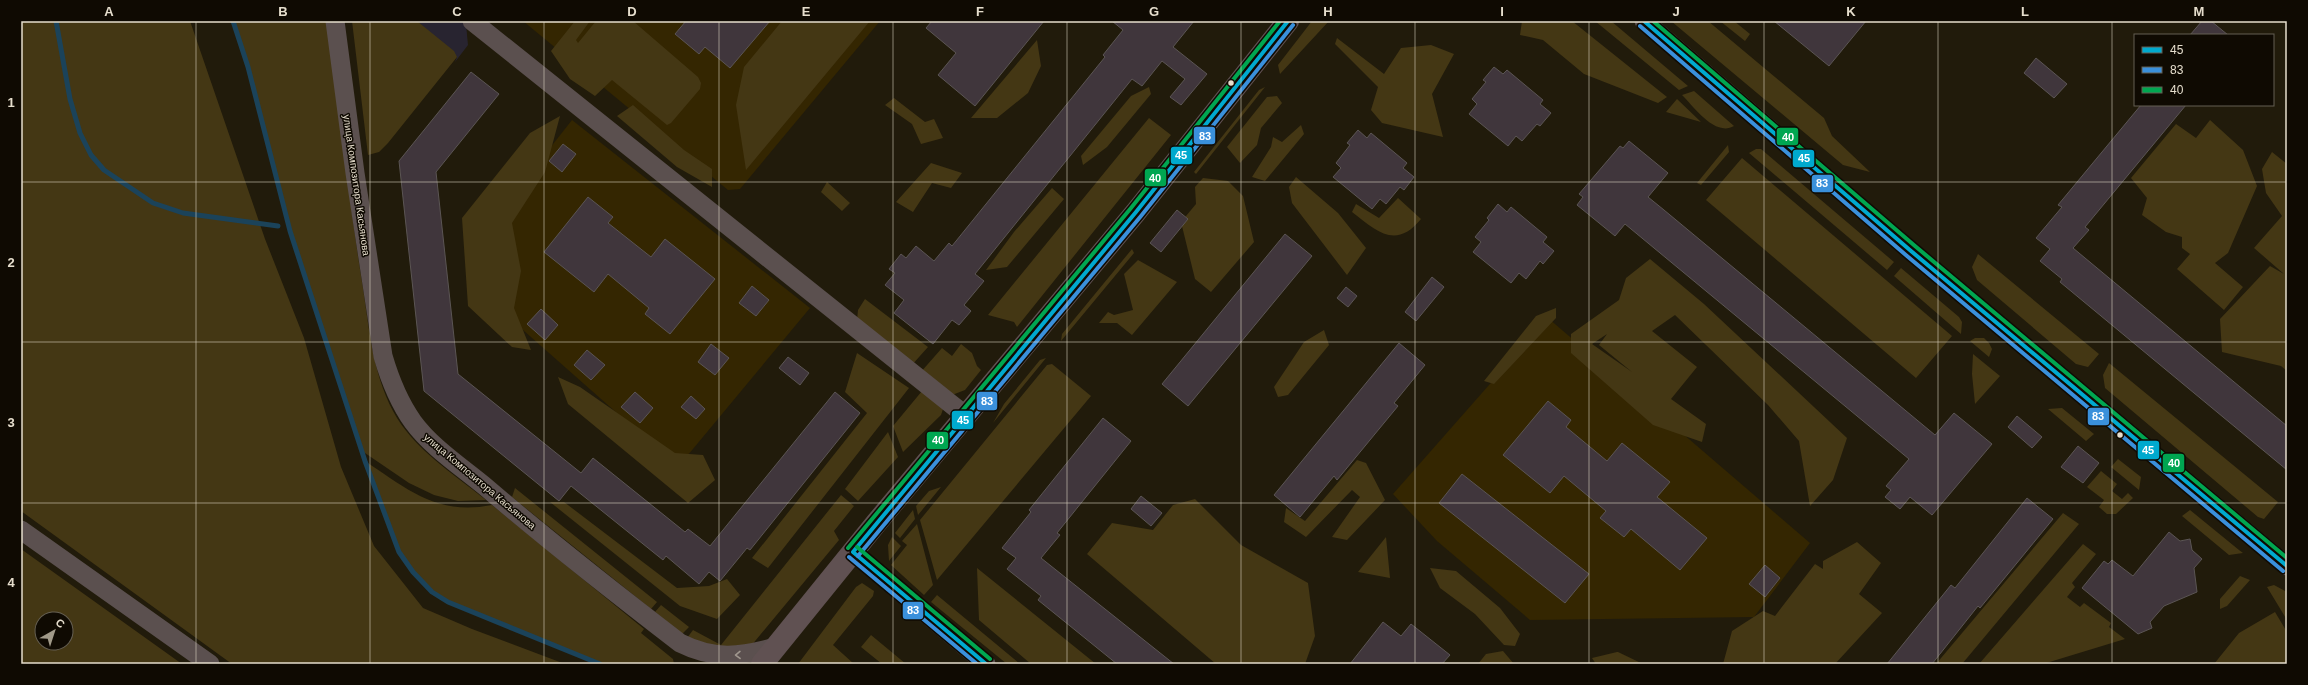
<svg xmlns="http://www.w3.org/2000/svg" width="2308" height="685" font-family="Helvetica,sans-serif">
	<rect width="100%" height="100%" fill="#211b0b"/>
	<path fill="#342601" d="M523,21H880L740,189L728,190Z
		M572,120L810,308L678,467L489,300L501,210Z
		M1548,318L1810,543L1754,617L1530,620L1437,541L1393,494Z"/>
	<path fill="#282430" d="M417,21H462L466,24L468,45L455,62L457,57Z"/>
	<path fill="#443714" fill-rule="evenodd" d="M21,21H190L265,239L304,338L341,467L374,546L423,608L472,629L565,664H232L21,511Z
		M233,21H327C339,108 348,195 362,282C369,326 372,371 393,411C413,449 454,474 486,500L458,501L434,495L409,483L362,451L290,231L248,67Z
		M352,21H417L454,51L457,57L388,143L379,152L368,155Z
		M575,21H590L576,40L578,43L596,21H633L698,77L701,83L700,89L671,123L667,125L612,80L595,96L570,79L551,51Z
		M782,21H870L746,170L736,105L744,67Z
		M1312,21H1329L1280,74L1278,65Z
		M1522,21H1572L1667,97L1658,103L1584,74L1543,40L1520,35Z
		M1595,21H1611L1688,86L1679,90Z
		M1671,21H1708L1824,118L1832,136L1870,172L1843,165Z
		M1720,21H1734L1750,34L1745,41Z
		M1337,38L1384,74L1401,48L1431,45L1454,54L1432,94L1443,137L1382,123L1371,110L1378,87L1335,44Z
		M1037,40L1041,66L1028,93L997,118H971Z
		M1149,87L1151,94L1107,147L1083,165L1081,156L1131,96Z
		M1265,87L1196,174L1194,172L1259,90Z
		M1694,91L1734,126C1715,137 1694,107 1682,95Z
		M1277,96L1282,103L1261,128L1257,145L1240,163L1227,147L1267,97Z
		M894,98L925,122L934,119L943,138L921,144L912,124L885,105Z
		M1677,99L1701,122L1666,112Z
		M633,105L684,150L712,169V187L677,167L617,116Z
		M560,116L545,172L512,223L521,271L514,308L531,350L512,347L468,306L462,218L530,133Z
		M1149,118L1171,135L1017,327L1014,322L988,315Z
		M2210,120L2243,150L2257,186L2228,253L2215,263L2243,287L2224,310L2177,269L2190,254L2182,248V237L2166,232L2142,215L2147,198L2131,178L2176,124L2196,138Z
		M1301,125L1304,134L1265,181L1252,177L1271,147L1273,137L1282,142Z
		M1728,145L1729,152L1701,185L1697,183Z
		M1756,149H1761L1894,262L1887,270L1749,153Z
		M2272,152L2287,164V371L2281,366L2222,352L2220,319L2270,266L2284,274L2254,248L2282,216L2266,193L2262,169Z
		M1742,158L1952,336L1916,378L1706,200Z
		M931,163L962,173L951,188L932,183L913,212L896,202Z
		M1296,177L1338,213L1366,248L1347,275L1292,203L1289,187Z
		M1203,178L1228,181L1243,196L1254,242L1211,292L1195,279L1181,222L1196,204L1195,187Z
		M827,182L850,203L842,211L821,192Z
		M1052,188L1064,199L1007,267L986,270L1014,232Z
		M1398,198L1421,219C1396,250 1376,231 1352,212L1356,204L1379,218Z
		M1132,249L1134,253L1061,341L1062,334Z
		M1978,254L2099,354L2088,367L2076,364L1977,280L1972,267Z
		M1650,259L1704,304L1847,438L1833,480L1810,506L1799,441L1768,405L1675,315L1652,331L1697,367L1671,399L1706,424L1702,442L1653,425L1571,353V334L1619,300L1626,278ZM1607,334L1599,345L1632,372L1592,344Z
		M1138,260L1177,282L1132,335L1117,323H1099L1108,312L1114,315L1133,310L1124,274Z
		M1901,268L1959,317L1962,322L1961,334L1894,276Z
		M865,299L928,347L911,366L857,320L858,310Z
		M1556,308V318L1494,384L1484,381L1536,316Z
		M1324,330L1329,345L1288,395L1278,397L1274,387L1304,342Z
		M1975,338H1984L1989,343L1992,349L1989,357L1970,341Z
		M961,344L972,353L977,366L981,370L965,390L952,395L920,373L942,348L952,356Z
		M857,353L909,388L768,568L752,558L867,413L845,392Z
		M1973,354L2000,376L1975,404L1972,374Z
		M1046,358L993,423L1004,404L1040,360Z
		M2109,363L2278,502L2264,519L2258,517L2105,388L2103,375Z
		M1052,364L1091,396L937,580L920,520L1047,365Z
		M558,377L580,387L675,453L703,455L715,480L688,503L568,404Z
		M922,391L943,409L941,415L903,452L893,426Z
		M2062,408L2094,434L2086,441L2048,409Z
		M888,432L898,457L858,501L845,489Z
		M2118,459L2141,477L2139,490L2111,467Z
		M1357,460L1366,463L1385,500L1347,540L1332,537L1360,497L1352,490L1306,537L1284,522L1286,508L1305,521Z
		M365,461C407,489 437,516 492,505L644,629L641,633L673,659L674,664H600L448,602C397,571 385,514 365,461Z
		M2101,471L2117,484L2112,491L2122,499L2128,493L2133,498L2116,514H2107L2099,507L2104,500L2087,487Z
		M941,487L918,515L916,506L929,491Z
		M515,488L657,602L651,609L512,497Z
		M841,495L854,506L834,531L839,540L751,646L730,650L687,638L693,630L721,645Z
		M1195,499L1241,545L1308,583L1315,636L1305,664H1216L1087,554L1112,523L1153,530L1173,505Z
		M550,502H564L677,588L709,586L727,579L740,595L717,619L680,606Z
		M913,510L915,519L900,538L895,533Z
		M2190,510L2239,550L2243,553L2229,555L2182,516Z
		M2063,513L2079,524L1962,664H1936Z
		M917,524L933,585L924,595L891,565L907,545L902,541Z
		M892,537L901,546L889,561L888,545Z
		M1386,537L1390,578L1358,572Z
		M1857,542L1881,563L1859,594L1882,613L1835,664H1723L1732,631L1763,611L1775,616L1815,564L1823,569V561Z
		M2083,544L2096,554L2072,583L2075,587L2067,597L2080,607L2084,603L2111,623L2109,627L2125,639L2043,664H1979Z
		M21,549L182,664H21ZM42,619H66V643H42Z
		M977,568L1096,664H1097H1031L979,620Z
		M1430,568L1456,571L1500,608L1520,634L1515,646L1504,645L1475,614L1440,588Z
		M2240,576L2250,580L2227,606L2220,609V599Z
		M862,583L874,591L873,596L833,645L854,664H798L856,587Z
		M2274,585L2287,592V620L2267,587Z
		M937,595L1020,664H1007L931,602Z
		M661,605L689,627L682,634L655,612Z
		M2275,612L2287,632V664H2214L2239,633Z
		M871,635L906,664H882L861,647Z
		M1503,651L1514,664H1478L1486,654Z
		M1617,652H1618L1643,664H1596L1592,658Z"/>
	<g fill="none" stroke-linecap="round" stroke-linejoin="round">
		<path stroke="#1b435a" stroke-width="5" d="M56,21L70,99L80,133L91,155L104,170L153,203L183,213L278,226
			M233,21L248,67L290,231L365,461L399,552L413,572L432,592L448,602L600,664"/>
	</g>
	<path fill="#40363c" stroke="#5b5554" d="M686,21H770L730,68L705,47L699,54L675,34Z
		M932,21H1044L975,106L938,75L956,53L926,28Z
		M1112,21H1194L1173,47L1207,74L1181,105L1170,97L1185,79L1162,61L1142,86L1132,79L975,274L984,281L964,305L971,311L959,325L952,320L933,344L894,313L904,300L885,285L895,273L889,269L901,254L906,258L916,246L934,261L949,243L952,246L1105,57L1103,55L1123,30Z
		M1774,21H1866L1829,66Z
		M2202,21H2211L2228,35H2190Z
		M2036,58L2067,84L2054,98L2024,73Z
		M1494,67L1503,74L1507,70L1543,100L1540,104L1551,113L1540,126L1537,124L1522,141L1516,136L1508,146L1469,114L1477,104L1472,99L1486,82L1483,80Z
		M471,72L499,94L436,172L458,374L581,473L593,458L685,532L688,529L710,546L835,392L860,413L750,550L747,548L720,581L709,572L699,584L666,556L663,560L571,486L559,501L424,391L399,161Z
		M2141,105H2186L2085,227L2089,230L2073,248L2287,426V470L2060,282L2062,279L2040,261L2050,249L2036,238L2062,207L2058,205Z
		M1358,130L1367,138L1371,133L1407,163L1403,168L1414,177L1404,190L1400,187L1386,204L1380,199L1372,209L1333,177L1341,168L1336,163L1350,145L1347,143Z
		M1629,141L1668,173L1648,197L1664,210L1935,435L1954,413L1992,444L1932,515L1910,497L1900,509L1885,497L1891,490L1886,486L1909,459L1625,224L1615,236L1577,205L1583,197L1579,194L1620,146L1623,148Z
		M563,144L576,154L562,172L549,161Z
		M588,197L613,217L608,223L651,257L665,239L715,279L670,334L645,314L649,308L608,274L594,292L544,252Z
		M1498,204L1507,212L1511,207L1547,237L1543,242L1554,251L1543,264L1540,261L1526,279L1519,273L1511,283L1473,252L1481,242L1475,237L1489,220L1487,218Z
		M1177,210L1188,219L1161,252L1150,243Z
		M1285,234L1312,256L1188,406L1162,384Z
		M1432,277L1444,287L1416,321L1405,312Z
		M752,286L769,300L756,316L739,303Z
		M1346,287L1357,296L1348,307L1337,298Z
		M541,309L558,325L545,340L527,324Z
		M1399,343L1425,365L1394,403L1398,406L1337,480L1334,476L1300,517L1274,495Z
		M711,344L729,358L715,375L698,362Z
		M587,350L605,365L591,380L574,365Z
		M788,357L809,373L800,385L779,368Z
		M635,392L653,408L640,423L621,407Z
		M691,396L705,409L696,419L681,407Z
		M1548,401L1571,420L1566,427L1607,461L1622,443L1670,482L1657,497L1707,538L1680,570L1631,529L1624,537L1600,518L1606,511L1564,476L1550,493L1503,455Z
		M2017,416L2042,437L2032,448L2008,427Z
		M1103,418L1131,441L1057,533L1060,535L1041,558L1174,664H1117L1038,600L1041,596L1007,569L1016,558L1002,548L1031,512L1029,510Z
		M2078,446L2099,463L2083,483L2061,467Z
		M1462,474L1589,574L1565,603L1439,503Z
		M1141,496L1162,513L1151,526L1131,509Z
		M2027,498L2053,519L1980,608L1978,606L1932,664H1887L1951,585L1955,588Z
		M2169,532L2180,541L2190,539L2192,550L2202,559L2194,568L2197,592L2164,606L2150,622L2152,628L2138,634L2082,588L2104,561L2108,564L2112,560L2133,576Z
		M1765,565L1780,578L1765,597L1749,584Z
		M1383,622L1401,636L1411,624L1450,655L1442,664H1350Z"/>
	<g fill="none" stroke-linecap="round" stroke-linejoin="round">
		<path stroke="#5b504f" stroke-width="19" d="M335,21L355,173L383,356C390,380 398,401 413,422C432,448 463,468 488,489C550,542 615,593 680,643C714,660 740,657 776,647
			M472,21L966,416
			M1644,21L1911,251L2287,566
			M21,530L210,664
			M853,552L986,664"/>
		<path stroke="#605152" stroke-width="22" d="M762,664L877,522L1136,212L1288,21"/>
		<defs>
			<path id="bus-1" d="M1644,21L1911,251L2287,566
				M853,552L1136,212L1288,21
				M853,552L986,664"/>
			<path id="bus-2" d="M1640,26L1907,256L2283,571
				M858,556L1141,216L1293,25
				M849,557L977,664"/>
			<path id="bus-3" d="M1653,21L1915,246L2287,558
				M857,547L990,659
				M848,548L1131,208L1280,21"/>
		</defs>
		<use href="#bus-1" stroke="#0f0a02" stroke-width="7"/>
		<use href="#bus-2" stroke="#0f0a02" stroke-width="7"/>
		<use href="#bus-3" stroke="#0f0a02" stroke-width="7"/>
		<use href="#bus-1" stroke="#00a9ce" stroke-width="4"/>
		<use href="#bus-2" stroke="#3a90db" stroke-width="4"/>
		<use href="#bus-3" stroke="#00a651" stroke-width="4"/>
	</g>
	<defs><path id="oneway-chevron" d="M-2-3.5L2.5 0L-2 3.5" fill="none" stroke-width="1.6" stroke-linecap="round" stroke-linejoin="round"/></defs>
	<use stroke="#a0978e" href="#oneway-chevron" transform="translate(738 655) rotate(179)"/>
	<path fill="none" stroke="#e6decd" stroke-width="1" stroke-opacity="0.55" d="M196,21V664M370,21V664M544,21V664M719,21V664M893,21V664M1067,21V664M1241,21V664M1415,21V664M1589,21V664M1764,21V664M1938,21V664M2112,21V664M21,182H2287M21,342H2287M21,503H2287"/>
	<g fill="#e6decd" stroke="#0f0a02" stroke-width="1.5">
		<circle cx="1231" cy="83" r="3.5"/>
		<circle cx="2120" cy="435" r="3.5"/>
	</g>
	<g text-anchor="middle" stroke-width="3" stroke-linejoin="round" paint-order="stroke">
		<g font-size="10" fill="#e6decd" stroke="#0f0a02">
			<text transform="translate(357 185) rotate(82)" y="4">улица Композитора Касьянова</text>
			<text transform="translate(480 481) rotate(40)" y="4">улица Композитора Касьянова</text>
		</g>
	</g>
	<g stroke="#0f0a02" stroke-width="1.5">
		<rect x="1193" y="126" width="23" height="19" rx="4" fill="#3a90db"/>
		<rect x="1776" y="127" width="23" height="19" rx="4" fill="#00a651"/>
		<rect x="1170" y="146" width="23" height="19" rx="4" fill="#00a9ce"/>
		<rect x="1792" y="149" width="23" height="19" rx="4" fill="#00a9ce"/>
		<rect x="1144" y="168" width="23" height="19" rx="4" fill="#00a651"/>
		<rect x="1811" y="174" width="23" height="19" rx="4" fill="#3a90db"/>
		<rect x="976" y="391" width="22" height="20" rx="4" fill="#3a90db"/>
		<rect x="2087" y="407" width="23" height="19" rx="4" fill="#3a90db"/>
		<rect x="951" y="410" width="23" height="20" rx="4" fill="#00a9ce"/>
		<rect x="926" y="431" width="23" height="19" rx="4" fill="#00a651"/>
		<rect x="2137" y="440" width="23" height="20" rx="4" fill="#00a9ce"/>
		<rect x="2162" y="453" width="23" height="20" rx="4" fill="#00a651"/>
		<rect x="902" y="601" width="22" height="19" rx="4" fill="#3a90db"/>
	</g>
	<g font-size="11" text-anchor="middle" font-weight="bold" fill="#fff">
		<text x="1205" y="140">83</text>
		<text x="1788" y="141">40</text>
		<text x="1181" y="159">45</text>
		<text x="1804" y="162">45</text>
		<text x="1155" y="182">40</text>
		<text x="1822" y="187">83</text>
		<text x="987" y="405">83</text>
		<text x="2098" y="420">83</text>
		<text x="963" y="424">45</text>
		<text x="938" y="444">40</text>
		<text x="2148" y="454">45</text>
		<text x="2174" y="467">40</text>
		<text x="913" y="614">83</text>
	</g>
	<rect width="2308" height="685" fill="none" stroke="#0f0a02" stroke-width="44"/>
	<rect x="2134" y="34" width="140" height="72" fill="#0f0a02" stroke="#655f53"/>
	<rect x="2142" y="47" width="20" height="6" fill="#00a9ce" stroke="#655f53"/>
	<text x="2170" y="54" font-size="12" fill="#e6decd">45</text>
	<rect x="2142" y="67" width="20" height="6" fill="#3a90db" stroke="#655f53"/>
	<text x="2170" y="74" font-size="12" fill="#e6decd">83</text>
	<rect x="2142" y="87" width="20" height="6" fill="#00a651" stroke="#655f53"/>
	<text x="2170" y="94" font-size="12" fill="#e6decd">40</text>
	<g transform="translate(54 631) rotate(39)"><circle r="19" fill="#0f0a02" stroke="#655f53"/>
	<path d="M0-3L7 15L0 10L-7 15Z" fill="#a19a89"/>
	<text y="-6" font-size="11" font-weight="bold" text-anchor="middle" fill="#e6decd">С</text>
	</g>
	<rect x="22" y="22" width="2264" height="641" fill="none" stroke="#e6decd" stroke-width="1.5"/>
	<g font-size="13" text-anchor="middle" font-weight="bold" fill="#e6decd">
		<text x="109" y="16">A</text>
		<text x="283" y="16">B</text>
		<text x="457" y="16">C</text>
		<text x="632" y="16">D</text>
		<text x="806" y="16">E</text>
		<text x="980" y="16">F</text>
		<text x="1154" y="16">G</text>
		<text x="1328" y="16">H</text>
		<text x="1502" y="16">I</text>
		<text x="1676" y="16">J</text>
		<text x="1851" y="16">K</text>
		<text x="2025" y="16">L</text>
		<text x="2199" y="16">M</text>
		<text x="11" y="107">1</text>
		<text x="11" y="267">2</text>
		<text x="11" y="427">3</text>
		<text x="11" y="587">4</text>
	</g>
</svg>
